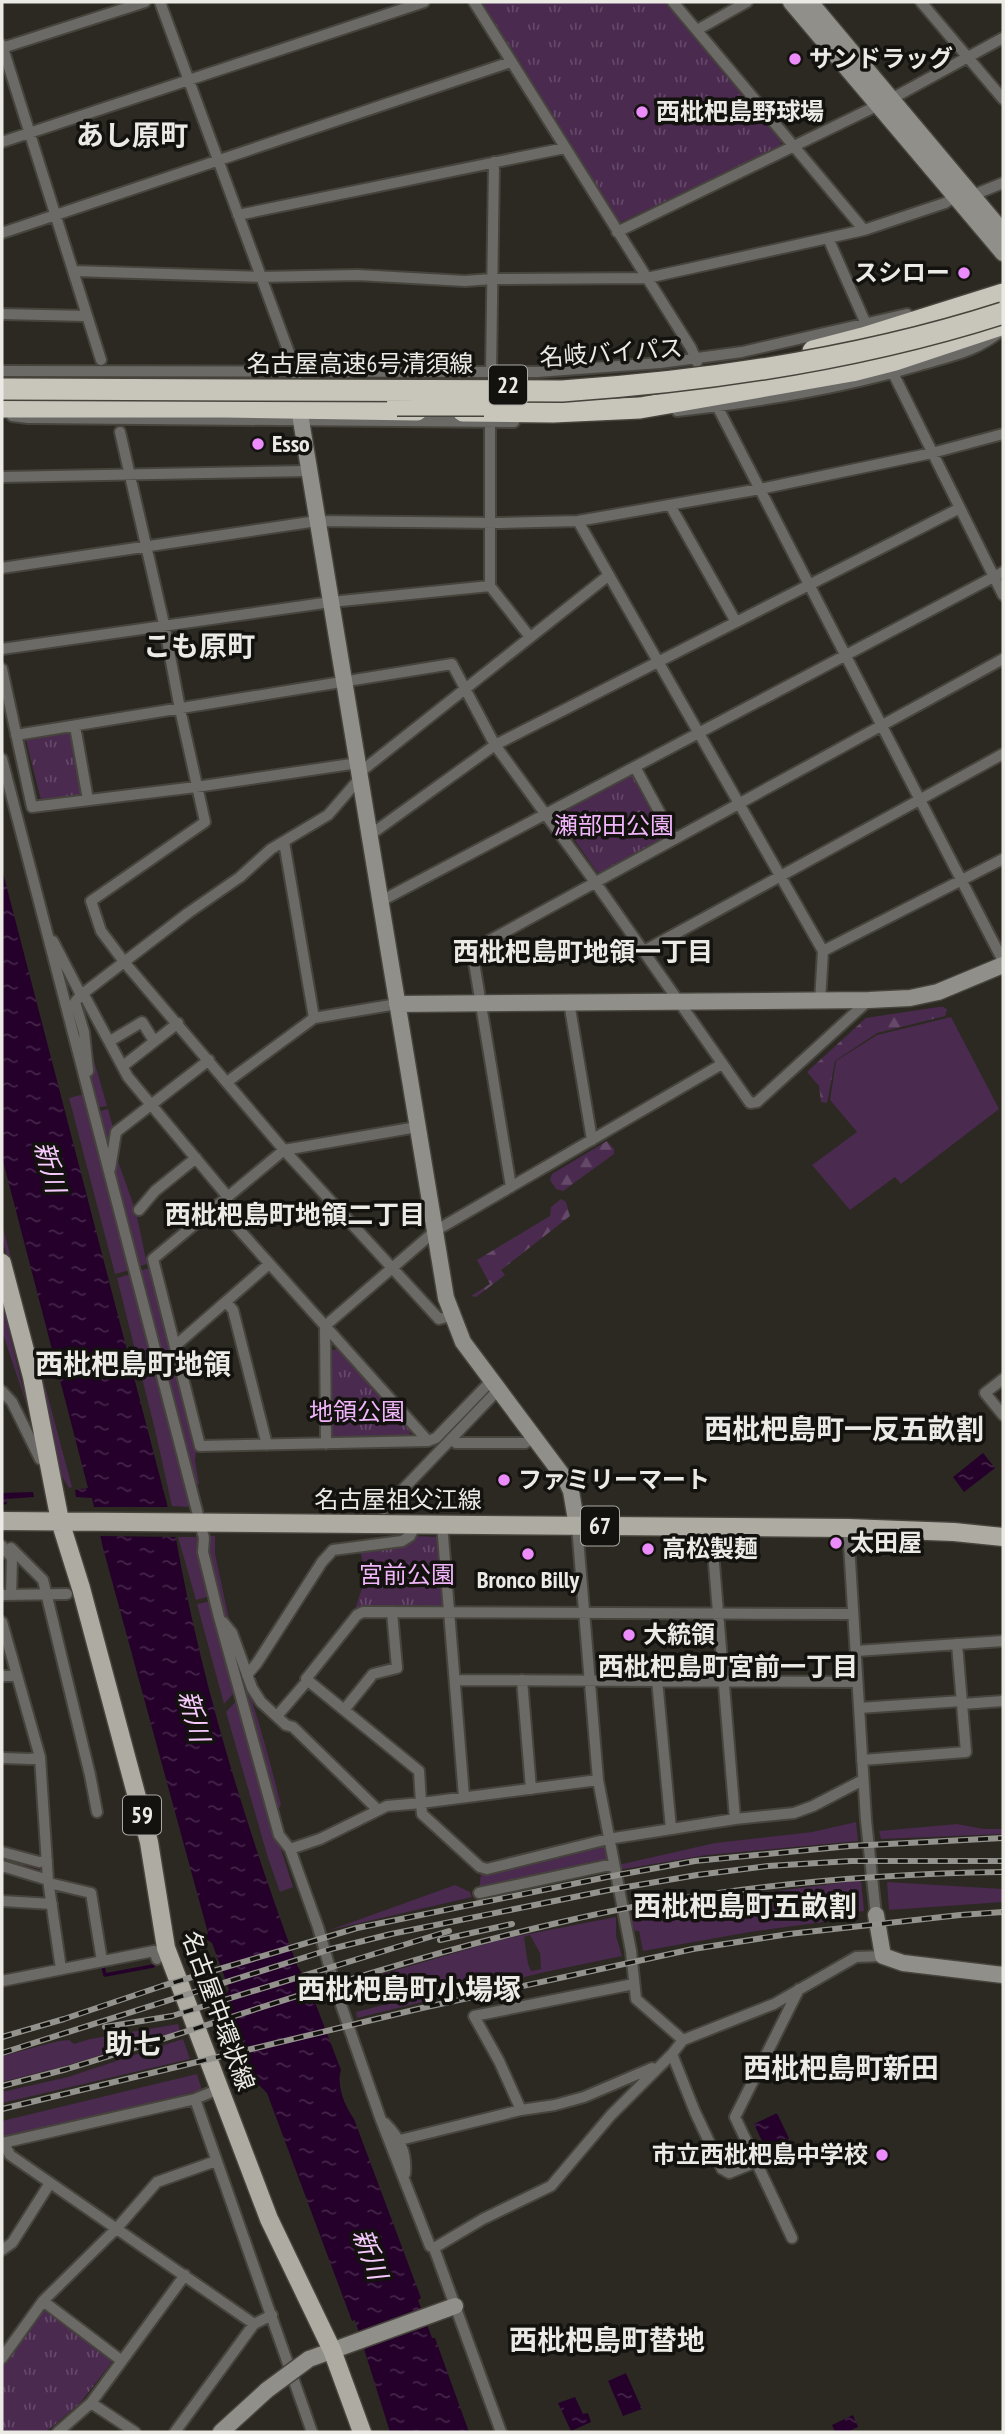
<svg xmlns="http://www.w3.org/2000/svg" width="1005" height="2434" font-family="'PT Sans Narrow','Noto Sans JP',sans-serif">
	<defs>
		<pattern id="forest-firs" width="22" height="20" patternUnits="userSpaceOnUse" patternTransform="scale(1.75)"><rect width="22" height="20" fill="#4a2a4f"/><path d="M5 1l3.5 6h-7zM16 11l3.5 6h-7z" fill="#644968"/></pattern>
		<pattern id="park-tufts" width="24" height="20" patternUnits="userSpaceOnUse" patternTransform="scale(1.75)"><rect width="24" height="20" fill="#4a2a4f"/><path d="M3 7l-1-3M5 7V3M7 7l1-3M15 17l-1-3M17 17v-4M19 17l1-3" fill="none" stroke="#644968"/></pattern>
		<pattern id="water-ripples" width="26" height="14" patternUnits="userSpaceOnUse" patternTransform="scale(1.75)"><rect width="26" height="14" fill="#24002a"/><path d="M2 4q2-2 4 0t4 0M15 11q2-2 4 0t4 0" fill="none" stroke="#442549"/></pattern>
	</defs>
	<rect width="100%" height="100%" fill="#2b2921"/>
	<path fill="#4a2a4f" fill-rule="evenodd" d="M951,1017L999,1109L901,1184L895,1177L850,1210L812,1165L857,1132L830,1100L836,1061L877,1035Z
		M86,1032L107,1106L95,1108L94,1102Z
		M84,1094L130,1270L115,1274L69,1098Z
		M108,1109L114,1131L110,1162L96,1112Z
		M117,1137L118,1161L136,1212L147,1264L137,1267L113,1172Z
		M2,1224L72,1487L69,1488L60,1473L2,1237Z
		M150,1268L196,1451L195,1460L199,1484L193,1486L138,1271Z
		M131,1274L189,1502L188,1507L172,1506L155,1430L117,1278Z
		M2,1302L28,1409L2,1331Z
		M211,1536H215V1554L229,1619L223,1614L207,1539Z
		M178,1537H200L198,1551L210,1596L196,1600Z
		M211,1601L236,1691L224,1704L197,1604Z
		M231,1639C251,1693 267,1749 281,1805L278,1810L282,1832L267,1783Z
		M238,1699L261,1786L293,1887L280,1892L268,1858L226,1712Z
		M856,1822L858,1841L707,1855L618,1870V1865L715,1843L812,1832Z
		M957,1824L984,1829H1003V1834L881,1839L879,1831Z
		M602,1845L606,1848L608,1861L479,1889L481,1874Z
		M861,1880L864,1911L858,1912L860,1917L750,1932L643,1951L639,1931H635L628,1915L732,1897Z
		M887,1882L1003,1889V1902L889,1910Z
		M455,1885L470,1892L472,1897L330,1930Z
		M616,1917V1936L622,1956L545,1972L357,2018L356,2012L391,2003L386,1985L350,1995L348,1984L503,1939ZM530,1935L540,1953L541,1969L531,1971L528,1964L524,1937Z
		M178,2024L180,2031L65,2066L2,2082V2056L59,2041L69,2040L74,2044L90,2039Z
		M183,2039L190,2059L2,2103V2092L68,2077Z
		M197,2074L202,2090L2,2138V2121Z"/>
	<path fill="url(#forest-firs)" d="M939,1007H944L947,1010L945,1016L877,1033L835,1061L827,1103L821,1102L819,1086L807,1072L866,1018Z
		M607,1141L614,1149V1154L563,1191L556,1189L550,1180L552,1174Z
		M561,1199L566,1202L570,1216L501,1270L505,1275L476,1297L471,1296L490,1284L477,1260L550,1216L551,1207Z"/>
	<path fill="url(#park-tufts)" d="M481,2H665L782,140L779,148L621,222L616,220Z
		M73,732L83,795L41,800L26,740Z
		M632,774L635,775L667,833L666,839L603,874L597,872L559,818L560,813Z
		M337,1349L411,1431L408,1438L334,1439L330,1436V1351Z
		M415,1536L438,1537L443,1604L439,1609H355L366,1576L360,1550Z
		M43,2310H49L110,2357L112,2362L80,2403L46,2432H8L2,2428V2366Z"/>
	<path fill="url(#water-ripples)" d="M2,869L176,1539C202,1685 246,1827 297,1965L308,1984L341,2070C336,2085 345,2107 354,2119L421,2298L418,2300L432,2338H435L469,2432H390L355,2320L352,2321L267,2093L252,2078L229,2015L231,2009L226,1995L229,1989L212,1943L205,1938L208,1933L103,1548L92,1498L76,1497L75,1490L88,1488L2,1157Z
		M983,1453L995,1468L964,1492L953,1477Z
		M33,1492L34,1497L6,1499L7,1504L2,1505V1493Z
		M777,2113L794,2149L771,2160L754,2124Z
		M626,2373L642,2409L623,2416L608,2381Z
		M575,2397L583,2414L588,2413L591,2422L571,2431L558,2403Z
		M853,2415L858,2427L847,2432H835L832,2425Z"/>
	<path fill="#2b2921" d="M90,1507H171L179,1537L97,1536Z"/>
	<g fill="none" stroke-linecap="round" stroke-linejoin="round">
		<path stroke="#24002a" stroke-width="3.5" d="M252,1679L307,1595
			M2,1860L36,1870
			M103,1967L105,1975L153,1966"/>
		<defs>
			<path id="street" d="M160,2L295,369L296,377
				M474,2L691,348L697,362
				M673,2L864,230
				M921,2L1003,99
				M697,30L747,2
				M2,45L101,360
				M2,48L145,2
				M2,142L424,2
				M973,195L1003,183
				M238,215L565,148
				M617,232L891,99L1003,38
				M2,233L511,62
				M828,238L866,324
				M73,271L260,277L358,275L465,281L492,279L647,278L864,230L945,203L956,196
				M2,314L86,316
				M2,371L537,372L660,363L742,352L907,314
				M491,372L494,162
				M893,373L1003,595
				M716,404L1003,961
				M677,411C759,402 840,389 920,365C951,356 979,351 1003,329
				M12,416L28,418L514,422
				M490,422V586L530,637
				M120,432L164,624L180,709L205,822L91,901L101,931L125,963L284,1150L439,1319L451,1316
				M2,477L309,471
				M670,505L736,622
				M578,521L823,951L820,1001
				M2,568L317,521L499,523L578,521L760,489L932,453L1003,434
				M2,649L331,602L490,586
				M2,669L32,807L196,787L358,763
				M75,726L88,800
				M16,735L452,664L495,745L595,882L750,1103L757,1102L869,1000
				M2,759L204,1538L203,1552L219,1617L279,1835L290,1849L318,1927L337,1993L381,2120L430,2246L434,2248L501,2432
				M635,767L674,839
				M359,773L609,575
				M370,835L495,745L960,508
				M284,842L314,1018
				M381,901L1003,572
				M53,941L81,995
				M644,951L1003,754
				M823,951L1003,859
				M83,993L128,1077L228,1197
				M569,1002L592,1140
				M110,1041L142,1022L154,1041
				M123,1066L178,1023
				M88,1071L84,1032L75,1002L81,995L188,913L240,877L271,849L328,815L360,778
				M227,1082L314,1018L397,1004
				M417,1127L284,1150L153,1259L200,1446L428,1441L436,1438L491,1381
				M110,1169L116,1132L209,1060
				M511,1187L472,950L1003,659
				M217,1205L428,1441
				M139,1210L155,1191L196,1158
				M226,1302L233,1310L267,1445
				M175,1346L269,1264
				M1003,1379L985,1393L1003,1415
				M2,1391L12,1402L40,1459L48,1462
				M451,1439L456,1443H525L534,1437
				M326,1444L325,1326L435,1231L722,1064
				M384,1509L498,1390
				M442,1524L464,1797
				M577,1526L598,1780L631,1951L636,1999L683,2040
				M711,1527L735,1819
				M848,1528L866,1820L876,1915
				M2,1546L12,1558L11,1595
				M11,1548L43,1580L90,1775L97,1812
				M2,1595L67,1594
				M2,1622L40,1757L48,1880L2,1866
				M223,1622L232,1633L252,1688L261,1702L286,1725L293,1727L378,1810
				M856,1651L1003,1641
				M247,1675L257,1663L322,1562L333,1550L402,1541L410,1536L416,1524
				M2,1676H16
				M455,1680L857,1682
				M522,1680L531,1789
				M657,1680L671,1829
				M962,1704L1003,1701
				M859,1708L962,1701
				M344,1710L373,1674L397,1668L392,1612
				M277,1716L308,1680
				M2,1758L30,1759L40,1757
				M862,1760L966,1752L957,1644
				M598,1780L421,1803L419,1771L306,1679L357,1615L363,1612L853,1614
				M290,1849L320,1839L387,1806L421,1803L422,1814L480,1867L487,1869L608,1839L735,1819L794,1813L813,1806L863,1780
				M2,1852L39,1862L47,1861
				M48,1880L61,1969
				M49,1883L91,1893L102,1961
				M479,1893L614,1864
				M2,1901L52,1904
				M2,1981L154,1951L157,1959
				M672,2054L695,2112L722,2169L729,2173L756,2162
				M195,2099L312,2432
				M521,2110L499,2061L474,2016L634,1984
				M385,2123C400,2138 407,2153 405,2174
				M400,2140L521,2110L555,2105L584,2097L652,2068
				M2,2143L195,2099L219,2089
				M4,2143L10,2155L254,2324L272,2315
				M792,2238L735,2117L799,1989
				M434,2248L483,2219L551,2186L611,2115L672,2054L683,2040L774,2004L856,1957L883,1956
				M2,2250L12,2243L50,2183
				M43,2301L122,2361
				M2,2358L43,2301L117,2228L157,2182L216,2161
				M91,2403L135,2432
				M58,2432L91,2403L185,2275
				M175,2432L254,2324"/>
			<path id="secondary" d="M791,2L1003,253
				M810,2L1003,232
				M299,408L446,1298L463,1342L566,1480L571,1491L577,1526
				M397,1004L869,1000L910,998L938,992L1003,965
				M876,1915L883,1956L903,1963L1003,1975
				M309,2359L455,2306
				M221,2432L267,2390"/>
			<path id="primary" d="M2,1263L32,1377L60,1521L81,1588L149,1842L166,1948L269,2219L332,2350L362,2432
				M2,1521L848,1528L954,1532L1003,1537"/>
			<path id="highway" d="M813,351L863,338L1003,294
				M2,407H225L417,410
				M463,411L553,412L640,408L852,371L895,360L1003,324"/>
		</defs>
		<use href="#street" stroke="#46443c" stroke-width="14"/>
		<use href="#secondary" stroke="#46443c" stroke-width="19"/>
		<use href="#primary" stroke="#46443c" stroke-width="21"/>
		<use href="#highway" stroke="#46443c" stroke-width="24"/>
		<use href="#street" stroke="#6b6a66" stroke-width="10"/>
		<use href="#secondary" stroke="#918f89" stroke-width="16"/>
		<use href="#primary" stroke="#aeaba3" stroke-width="18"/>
		<use href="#highway" stroke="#c8c5bb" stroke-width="21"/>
		<defs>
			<path id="rail" d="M440,1940L512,1924
				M105,2027L172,2016L449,1931
				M2,2037L64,2019L162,1986L357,1928L607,1877L695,1861L850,1846L1003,1838
				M2,2053L331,1949L391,1934L609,1890L697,1875L768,1866L851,1861H1003
				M2,2086L67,2069C228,2020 388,1962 553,1924C699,1889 854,1874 1003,1872
				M2,2109L422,2008L693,1949L789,1934L960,1915L1003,1912"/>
		</defs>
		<use href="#rail" stroke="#94928c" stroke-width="6"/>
		<use href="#rail" stroke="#13120e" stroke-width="3.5" stroke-dasharray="10" stroke-linecap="butt"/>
		<defs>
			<path id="secondary-bridge" d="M267,2390L309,2359"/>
			<path id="highway-bridge" d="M2,389L562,391C711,381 860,359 1003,313
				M397,405H484"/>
		</defs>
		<use href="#secondary-bridge" stroke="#46443c" stroke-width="19" stroke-linecap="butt"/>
		<use href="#highway-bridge" stroke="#46443c" stroke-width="24" stroke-linecap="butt"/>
		<use href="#secondary-bridge" stroke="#918f89" stroke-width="16"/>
		<use href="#highway-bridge" stroke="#c8c5bb" stroke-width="21"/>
	</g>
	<g fill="#ec8cfb" stroke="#13120e" stroke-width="2.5">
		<circle cx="795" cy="59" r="7"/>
		<circle cx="642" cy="112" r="7"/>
		<circle cx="964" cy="273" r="7"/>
		<circle cx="258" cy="444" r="7"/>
		<circle cx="504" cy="1480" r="7"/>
		<circle cx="836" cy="1543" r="7"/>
		<circle cx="648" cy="1549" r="7"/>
		<circle cx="528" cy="1554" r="7"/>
		<circle cx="629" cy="1635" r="7"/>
		<circle cx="882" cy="2155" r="7"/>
	</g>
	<g text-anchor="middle" stroke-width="7" stroke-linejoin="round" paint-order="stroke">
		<g fill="#13120e" stroke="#aba9a4" stroke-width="2">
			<rect x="489" y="365.5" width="38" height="39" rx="5"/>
			<rect x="581" y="1506.5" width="38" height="39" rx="5"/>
			<rect x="123" y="1795.5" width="38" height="39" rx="5"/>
		</g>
		<g font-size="23" font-weight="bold" fill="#eceae5">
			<text x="508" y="393">22</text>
			<text x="600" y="1534">67</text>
			<text x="142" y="1823">59</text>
		</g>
		<g font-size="24" font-weight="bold" fill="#eceae5" stroke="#13120e" text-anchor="start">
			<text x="809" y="67">サンドラッグ</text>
			<text x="656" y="120">西枇杷島野球場</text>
			<text x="950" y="281" text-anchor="end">スシロー</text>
			<text x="272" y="452">Esso</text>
			<text x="518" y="1488">ファミリーマート</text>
			<text x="850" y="1551">太田屋</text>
			<text x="662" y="1557">高松製麺</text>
			<text x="528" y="1588" text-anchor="middle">Bronco Billy</text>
			<text x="643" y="1643">大統領</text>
			<text x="868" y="2163" text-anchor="end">市立西枇杷島中学校</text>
		</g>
		<g font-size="24" fill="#eceae5" stroke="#13120e">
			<text transform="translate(611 353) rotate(-4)" y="8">名岐バイパス</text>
			<text x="360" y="372">名古屋高速6号清須線</text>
			<text x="398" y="1508">名古屋祖父江線</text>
			<text transform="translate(218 2011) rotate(70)" y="8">名古屋中環状線</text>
		</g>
		<g font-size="24" fill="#f0b5fa" stroke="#13120e">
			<text x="614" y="834">瀬部田公園</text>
			<text x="357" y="1420">地領公園</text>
			<text x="407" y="1583">宮前公園</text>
		</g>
		<g font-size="26" font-weight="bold" fill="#eceae5" stroke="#13120e">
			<text x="583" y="961">西枇杷島町地領一丁目</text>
			<text x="295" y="1224">西枇杷島町地領二丁目</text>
			<text x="728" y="1676">西枇杷島町宮前一丁目</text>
		</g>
		<g font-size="26" font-style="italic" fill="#f7cafe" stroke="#13120e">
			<text transform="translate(50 1167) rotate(75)" y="9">新川</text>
			<text transform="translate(194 1716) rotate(75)" y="9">新川</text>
			<text transform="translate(370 2254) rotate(70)" y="9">新川</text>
		</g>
		<g font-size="28" font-weight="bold" fill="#eceae5" stroke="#13120e">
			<text x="132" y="145">あし原町</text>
			<text x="199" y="656">こも原町</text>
			<text x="133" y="1374">西枇杷島町地領</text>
			<text x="844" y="1439">西枇杷島町一反五畝割</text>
			<text x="745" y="1916">西枇杷島町五畝割</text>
			<text x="409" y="1999">西枇杷島町小場塚</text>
			<text x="133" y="2054">助七</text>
			<text x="841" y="2078">西枇杷島町新田</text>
			<text x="607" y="2350">西枇杷島町替地</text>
		</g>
	</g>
	<rect width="1005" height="2434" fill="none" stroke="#eceae5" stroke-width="7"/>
</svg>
